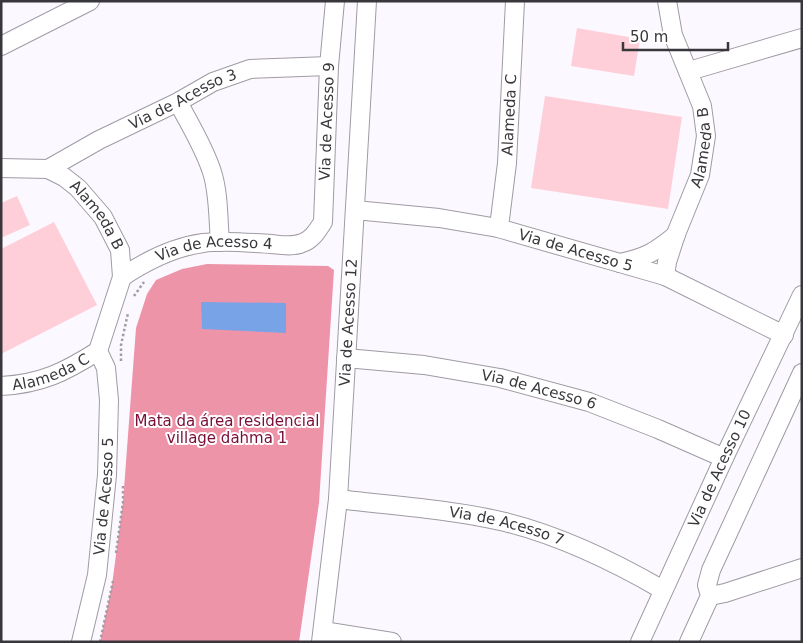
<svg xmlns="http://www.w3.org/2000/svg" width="803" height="643" font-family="'DejaVu Sans',sans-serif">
	<rect width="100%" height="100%" fill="#fcf8ff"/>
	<path fill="#fecfd8" d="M577,28L640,39L634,76L571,66Z
		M545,96L682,117L668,209L531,188Z
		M17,196L30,225L1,238V203Z
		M54,222L97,305L1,354V249Z"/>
	<path fill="#ee94a9" d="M207,264L328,266L334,270L319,503L299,642H100L112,585L123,502L136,328L147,294L156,280L182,269Z"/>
	<path fill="#79a3e7" d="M201,302L286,303V333L202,329Z"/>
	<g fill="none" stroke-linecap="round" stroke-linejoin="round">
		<defs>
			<g id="minor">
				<path d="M1,46L90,1"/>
				<path d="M689,71L802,38"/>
				<path d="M178,102C190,125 204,147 212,172C219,194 218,219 220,242"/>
				<path id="s1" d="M1,168L48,169L64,177L78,188L103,217L120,250L122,277L98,351"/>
				<path id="s2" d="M48,169L99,140L178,102L213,82L250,69L329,66"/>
				<path id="s3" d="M355,210L439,218L498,228L665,276L784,335"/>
				<path id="s4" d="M498,228L500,219L507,163L515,1"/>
				<path d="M620,263C647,257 655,252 676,235"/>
				<path id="s5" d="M665,276L667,262L676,234L700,175L706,136L702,106L673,35L667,1"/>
				<path id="s6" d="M122,277C146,261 174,247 203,243C225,240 249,243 272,244C281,245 293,247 302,243C312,240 317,231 323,222L329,66L335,1"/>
				<path id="s7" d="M346,358L424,365L500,378L589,402L658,429L724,458"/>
				<path id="s8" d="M1,386C41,384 65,372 98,351"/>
				<path id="s9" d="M338,499C394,506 450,509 505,522C561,536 613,561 663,590"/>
				<path d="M710,596L725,593L802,568"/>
				<path d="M323,631L392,642"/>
				<path id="s10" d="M81,642L97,575L107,475L109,400L106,368L98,351"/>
				<path id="s11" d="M321,642L338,499L367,1"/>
				<path id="s12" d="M640,642L724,458L802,295"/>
				<path d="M689,642L710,596L707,585L711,570L802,373"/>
			</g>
		</defs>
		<use href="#minor" stroke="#a09ba3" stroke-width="20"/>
		<path stroke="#9f9ca2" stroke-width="2.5" stroke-dasharray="2.5 2.5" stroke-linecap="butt" d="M134,296L144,282
			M121,361V345L128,313
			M116,553L123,502V484
			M100,642L113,581"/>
		<use href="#minor" stroke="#fff" stroke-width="18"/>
	</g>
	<g text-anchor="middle" stroke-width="4" stroke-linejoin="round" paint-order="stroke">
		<g font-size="15" fill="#39373b" stroke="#fff">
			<text dy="5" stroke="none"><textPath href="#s2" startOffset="152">Via de Acesso 3</textPath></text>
			<text dy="5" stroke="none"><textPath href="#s4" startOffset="114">Alameda C</textPath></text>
			<text dy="5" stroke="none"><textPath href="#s6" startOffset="319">Via de Acesso 9</textPath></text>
			<text dy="5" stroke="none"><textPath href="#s5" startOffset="135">Alameda B</textPath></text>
			<text dy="5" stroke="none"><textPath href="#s1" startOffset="116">Alameda B</textPath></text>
			<text dy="5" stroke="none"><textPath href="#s3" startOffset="225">Via de Acesso 5</textPath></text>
			<text dy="5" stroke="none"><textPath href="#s6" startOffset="99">Via de Acesso 4</textPath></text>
			<text dy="5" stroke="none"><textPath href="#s11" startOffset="321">Via de Acesso 12</textPath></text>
			<text dy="5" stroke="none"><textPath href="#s8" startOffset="52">Alameda C</textPath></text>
			<text dy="5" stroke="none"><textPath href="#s7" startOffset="196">Via de Acesso 6</textPath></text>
			<text dy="5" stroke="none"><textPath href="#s12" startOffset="191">Via de Acesso 10</textPath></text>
			<text dy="5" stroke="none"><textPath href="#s10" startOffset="148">Via de Acesso 5</textPath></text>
			<text dy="5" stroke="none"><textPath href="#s9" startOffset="171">Via de Acesso 7</textPath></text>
		</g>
		<g font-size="15" fill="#790e37" stroke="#fff">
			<text x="227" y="426">Mata da área residencial<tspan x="227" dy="17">village dahma 1</tspan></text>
		</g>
	</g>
	<rect width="803" height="643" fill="none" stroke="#39373b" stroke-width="5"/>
	<path d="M623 42v8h105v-8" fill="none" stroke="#39373b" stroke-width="2.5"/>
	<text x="630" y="42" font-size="15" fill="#39373b" stroke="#ffffff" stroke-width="4" paint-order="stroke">50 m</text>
</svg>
